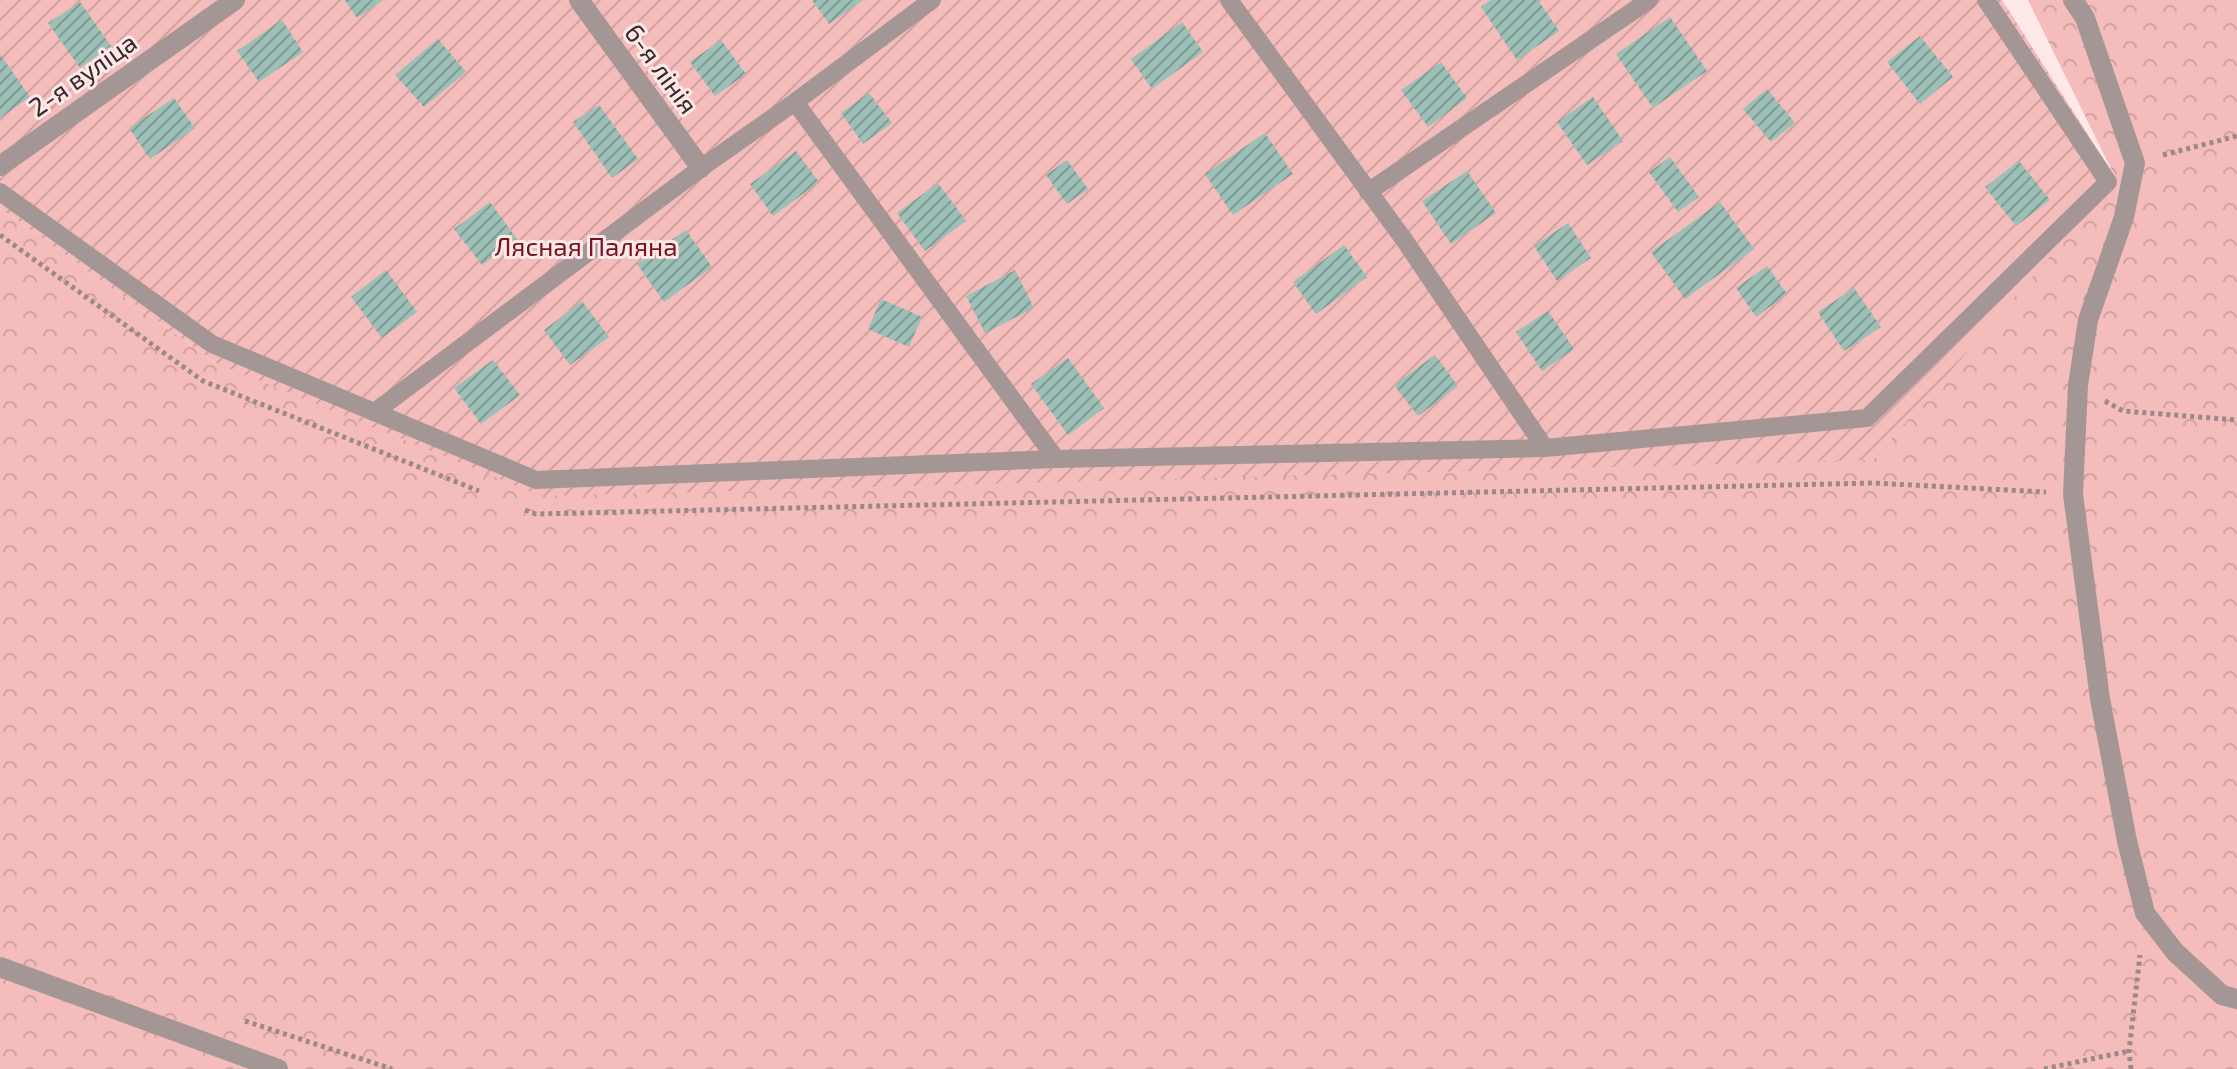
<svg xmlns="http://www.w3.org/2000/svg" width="2237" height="1069" font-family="'Exo 2',sans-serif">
	<defs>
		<pattern id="forest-crowns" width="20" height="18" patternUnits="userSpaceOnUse" patternTransform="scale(2)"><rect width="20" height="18" fill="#f4bcbb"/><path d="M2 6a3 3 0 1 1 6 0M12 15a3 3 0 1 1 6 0" fill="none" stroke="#d2a2a1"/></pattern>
		<pattern id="garden-furrows" width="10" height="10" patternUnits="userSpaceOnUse" patternTransform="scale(2)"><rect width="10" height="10" fill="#f4bcbb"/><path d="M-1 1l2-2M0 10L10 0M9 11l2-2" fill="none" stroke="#d2a2a1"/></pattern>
		<pattern id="building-hatch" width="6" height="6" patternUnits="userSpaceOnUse" patternTransform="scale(2)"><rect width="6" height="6" fill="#9cc0b7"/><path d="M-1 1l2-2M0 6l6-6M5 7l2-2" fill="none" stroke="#809c95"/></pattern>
	</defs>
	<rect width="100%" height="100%" fill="#ffe9e8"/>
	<path fill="url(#forest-crowns)" d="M2028,0H2237V1069H0V208L216,363L2117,181Z"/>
	<path fill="url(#garden-furrows)" d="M0,0H2002L2117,180L1873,460L541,496L216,363L0,208Z"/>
	<path fill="url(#building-hatch)" d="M345,0H383L357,18Z
		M812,0H863L829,24Z
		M1491,0H1538L1559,31L1517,60L1481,7Z
		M80,2L111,46L80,68L48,23Z
		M1670,17L1707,71L1653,108L1616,54Z
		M282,20L303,52L259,82L237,51Z
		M1182,22L1203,52L1152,89L1131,59Z
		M1920,36L1953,77L1920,104L1887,62Z
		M438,39L466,72L424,107L395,75Z
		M721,40L746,74L715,96L690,62Z
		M0,54L30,97L0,118Z
		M1441,62L1467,98L1428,127L1401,90Z
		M1767,89L1795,123L1771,142L1743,109Z
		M869,93L892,123L863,144L841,113Z
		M1593,97L1623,141L1587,165L1557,122Z
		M174,98L195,128L150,159L129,128Z
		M599,105L638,159L612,178L573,122Z
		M1265,133L1293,174L1233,215L1205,174Z
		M796,151L819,182L773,216L750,184Z
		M1670,157L1699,197L1678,212L1649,172Z
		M1067,160L1088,189L1067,204L1046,175Z
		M2019,161L2050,200L2016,226L1985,187Z
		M1467,171L1496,213L1451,244L1422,201Z
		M938,183L966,221L925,251L897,213Z
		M490,202L517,239L482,265L454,229Z
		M1720,202L1754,249L1685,299L1651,252Z
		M1568,223L1591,258L1557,281L1534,246Z
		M686,230L712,267L664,302L637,264Z
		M1344,245L1367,277L1316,314L1293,282Z
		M1767,266L1787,294L1756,317L1736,288Z
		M386,270L417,312L382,338L351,297Z
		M1015,270L1034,308L985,333L966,296Z
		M1854,288L1881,327L1844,351L1818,312Z
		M881,299L922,317L909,347L868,329Z
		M582,301L609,337L570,365L544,330Z
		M1548,311L1574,349L1542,371L1516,332Z
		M1435,355L1458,386L1418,416L1394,385Z
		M1068,358L1104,408L1068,435L1031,384Z
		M493,360L520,395L481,424L454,388Z"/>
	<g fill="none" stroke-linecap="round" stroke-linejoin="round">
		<path stroke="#9b8989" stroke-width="5" stroke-dasharray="4 4" stroke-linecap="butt" d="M2163,155L2237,136
			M0,235L203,381L479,491
			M2105,401L2123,411L2237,420
			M525,510L536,514L1873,483L2046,492
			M245,1021L392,1069
			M2044,1069L2129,1051
			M2131,1069L2129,1051L2140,955"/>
		<path stroke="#a59696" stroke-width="18" d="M1229,0L1405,241L1545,448
			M795,102L1056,459
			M0,192L212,344L536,480L1056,459L1545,448L1867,418L2108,182L1986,0
			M1368,192L1649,0
			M376,411L701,168L795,102L932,0"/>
		<path stroke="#a59696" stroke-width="20" d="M579,0L701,168
			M2073,0L2085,18L2135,163L2124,217L2088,320L2078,385L2073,494L2100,699L2127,841L2145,913L2175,952L2222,995L2237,999
			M0,166L235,0
			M0,967L278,1069"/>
	</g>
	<g text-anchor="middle" stroke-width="6" stroke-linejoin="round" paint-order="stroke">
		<g font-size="26" fill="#372929" stroke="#ffe9e8">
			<text transform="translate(661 69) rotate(54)" y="9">6-я лінія</text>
			<text transform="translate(83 75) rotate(-35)" y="9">2-я вуліца</text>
		</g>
		<g font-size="26" fill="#761422" stroke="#ffe9e8">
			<text x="586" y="256">Лясная Паляна</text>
		</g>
	</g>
</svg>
